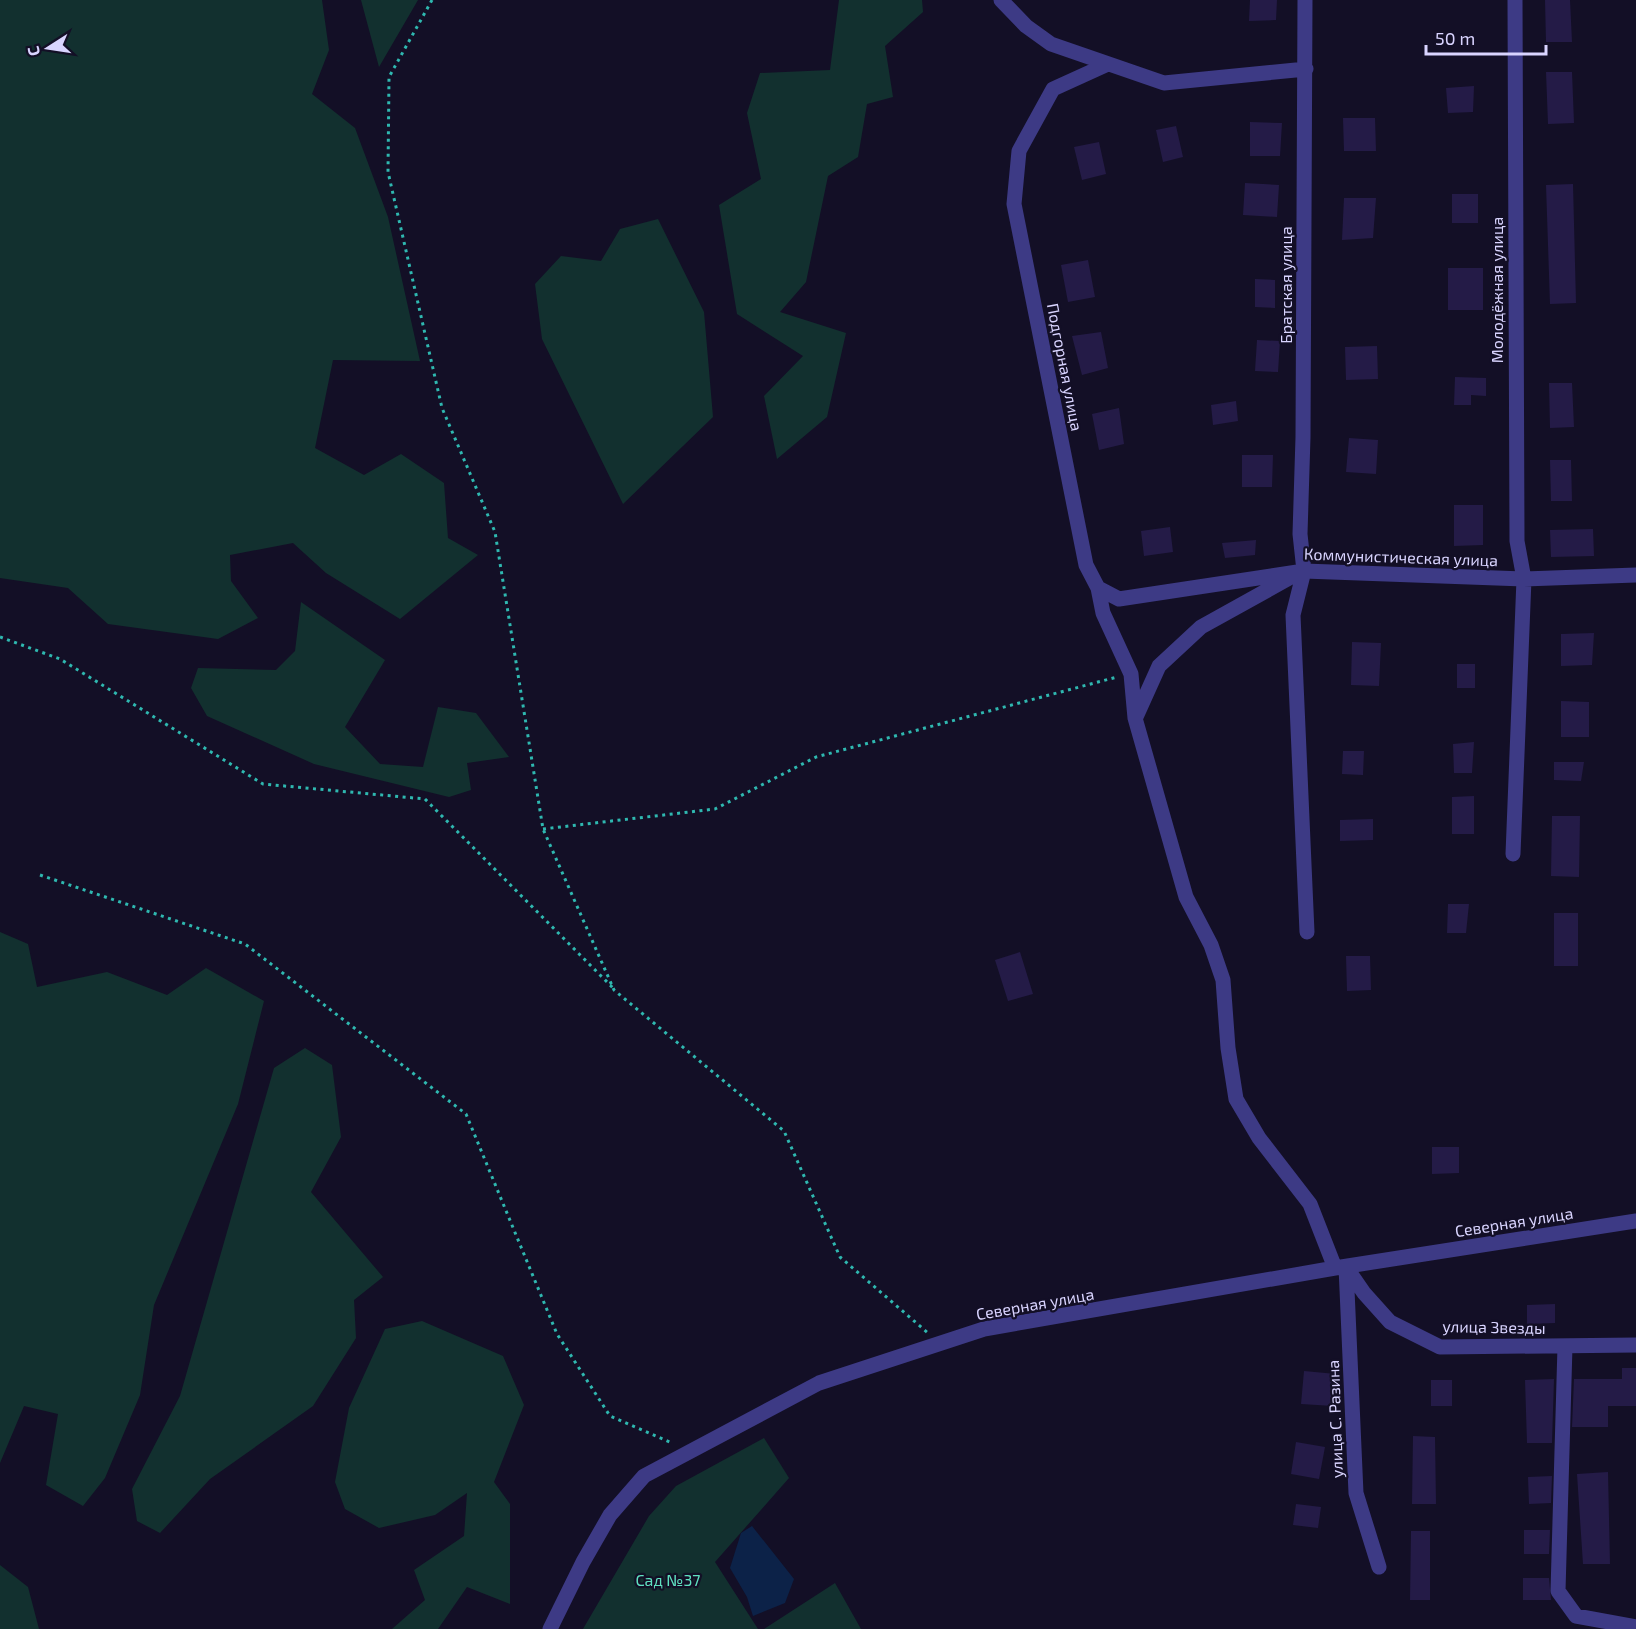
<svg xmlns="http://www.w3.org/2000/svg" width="1636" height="1629" font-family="'Exo 2',sans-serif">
	<rect width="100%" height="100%" fill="#130f26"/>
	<path fill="#12302f" d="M0,0H322L329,50L312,94L355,128L388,217L420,361L333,360L315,448L364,475L401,454L444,483L448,538L478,555L400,619L326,573L293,543L230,555L231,581L258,618L218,639L108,624L68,588L0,578Z
		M361,0H418L379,67Z
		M839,0H922L923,12L885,46L893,97L867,104L858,157L828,176L806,282L780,312L846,333L827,417L777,459L764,396L803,356L737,314L719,205L761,179L747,113L760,73L830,70Z
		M658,219L704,312L713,417L623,504L542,339L535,284L561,256L601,261L620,229Z
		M301,602L385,660L345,727L380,764L423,767L438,707L476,713L509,757L467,763L471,790L449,797L314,764L207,716L191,688L198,668L276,670L295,651Z
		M0,932L28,944L37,987L107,972L167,995L206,968L264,1001L238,1104L154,1305L140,1395L105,1478L83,1506L46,1485L58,1414L24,1406L0,1463Z
		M305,1048L332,1065L341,1137L311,1192L383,1277L354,1300L356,1338L313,1406L210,1479L160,1533L137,1521L132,1489L180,1396L274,1068Z
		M422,1321L503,1356L524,1405L494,1482L510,1504V1604L467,1587L438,1629H392L425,1600L414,1570L464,1536L467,1493L435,1515L379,1528L345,1509L335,1482L349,1408L385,1329Z
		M764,1438L789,1478L715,1562L758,1629H583L649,1516L676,1486Z
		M0,1565L28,1587L39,1629H0Z
		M835,1583L861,1629H764Z"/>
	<path fill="#0c2248" d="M752,1526L794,1579L785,1603L753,1616L747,1597L730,1568L741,1533Z"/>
	<path fill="#241b47" d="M1250,0H1277L1276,20L1249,21Z
		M1545,0H1570L1572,42H1546Z
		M1546,72H1572L1574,123L1548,124Z
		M1474,86L1473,112L1448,113L1446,88Z
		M1343,118H1375L1376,151H1344Z
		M1250,122L1282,123L1280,156H1250Z
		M1176,126L1183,157L1163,162L1156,130Z
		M1099,142L1106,174L1082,180L1074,147Z
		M1245,183L1279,185L1277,217L1243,215Z
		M1573,184L1576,303L1550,304L1546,185Z
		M1452,194H1478V223H1452Z
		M1344,198H1376L1373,238L1342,240Z
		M1088,260L1095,297L1068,302L1061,265Z
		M1448,268H1483V310H1448Z
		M1255,279L1275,280V308L1255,307Z
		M1101,332L1108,368L1082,375L1072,336Z
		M1257,340L1280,341L1278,372L1255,371Z
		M1377,346L1378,379L1346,380L1345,347Z
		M1455,377L1486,378V396L1471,395V405H1454Z
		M1549,383H1572L1574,427L1550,428Z
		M1236,401L1238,421L1213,425L1211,405Z
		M1119,408L1124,444L1099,450L1092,414Z
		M1349,438L1378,440L1376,474L1346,472Z
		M1242,455H1273L1272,487H1242Z
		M1550,460H1571L1572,501H1551Z
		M1454,505H1483V545L1454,546Z
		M1170,527L1173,552L1144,556L1141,531Z
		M1593,529L1594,556L1551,557L1550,530Z
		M1256,540L1255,555L1225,558L1222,543Z
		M1594,633L1592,665L1561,666V634Z
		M1352,642L1381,643L1379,686L1351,685Z
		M1457,664H1475V688H1457Z
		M1561,701L1589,702V737H1561Z
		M1474,742L1472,773H1454L1453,744Z
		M1343,751H1364L1363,775L1342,774Z
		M1554,762H1584L1581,781L1554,780Z
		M1474,796V834H1452V797Z
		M1552,816H1580L1579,877L1551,876Z
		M1373,819V840L1340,841V820Z
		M1448,904H1469L1466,933H1447Z
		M1554,913H1578V966H1554Z
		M1020,952L1033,994L1008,1001L995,960Z
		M1346,956H1370L1371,990L1347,991Z
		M1432,1147H1459V1173L1432,1174Z
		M1555,1304V1323L1527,1324V1305Z
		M1622,1368H1636V1406H1608V1427H1572L1574,1379H1622Z
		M1304,1371L1336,1374L1333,1406L1301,1404Z
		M1554,1379L1552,1443H1527L1525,1380Z
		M1431,1380H1452V1406H1431Z
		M1413,1436L1435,1437L1436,1504H1412Z
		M1296,1442L1325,1447L1319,1479L1291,1474Z
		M1608,1472L1610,1564H1583L1577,1474Z
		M1552,1476L1551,1503L1529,1504L1528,1477Z
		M1296,1504L1321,1507L1318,1528L1293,1525Z
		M1524,1530H1550L1549,1554H1524Z
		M1411,1531H1430V1600H1410Z
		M1523,1578H1549L1551,1600H1523Z"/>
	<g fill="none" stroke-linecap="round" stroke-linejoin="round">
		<path stroke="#2fb8b0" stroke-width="3" stroke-dasharray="3 4.5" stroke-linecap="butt" d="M432,0L389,77L388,172L442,408L495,532L543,829L614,990L784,1131L840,1257L928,1333
			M0,637L60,659L263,784L425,799L613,988
			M543,829L715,809L816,757L1117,677
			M40,875L245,944L466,1114L557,1334L610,1416L672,1443"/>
		<path stroke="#3d3a85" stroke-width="15" d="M1001,0L1026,26L1051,44L1164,83L1306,69
			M1305,0L1303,437L1300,534L1304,571L1293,615L1307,932
			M1108,64L1053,89L1019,151L1014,204L1086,565L1098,588L1103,613L1131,674L1135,718L1186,897L1211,945L1223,980L1228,1048L1236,1099L1259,1138L1310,1204L1335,1268
			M1098,588L1119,599L1304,571L1524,579L1636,575
			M1136,717L1159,666L1201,627L1291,577
			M1513,854L1524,579L1517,541L1515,0
			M1346,1267L1364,1293L1390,1322L1440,1347L1636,1345
			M1346,1267L1356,1493L1379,1567
			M1565,1346L1558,1591L1576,1616L1636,1627
			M550,1629L583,1562L610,1515L644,1476L819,1383L984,1329L1335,1268L1636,1221"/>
	</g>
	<g text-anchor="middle" stroke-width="4.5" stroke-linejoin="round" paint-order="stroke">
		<g font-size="16" fill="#d9d4ff" stroke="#130f26">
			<text transform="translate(1286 285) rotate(-90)" y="6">Братская улица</text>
			<text transform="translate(1497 290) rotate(-90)" y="6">Молодёжная улица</text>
			<text transform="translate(1065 367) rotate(79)" y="6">Подгорная улица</text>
			<text transform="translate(1401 557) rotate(2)" y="6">Коммунистическая улица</text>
			<text transform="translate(1514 1222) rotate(-9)" y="6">Северная улица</text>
			<text transform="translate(1035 1304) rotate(-10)" y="6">Северная улица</text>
			<text transform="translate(1494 1327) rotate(1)" y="6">улица Звезды</text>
			<text transform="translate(1335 1419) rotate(-92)" y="6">улица С. Разина</text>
		</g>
		<g font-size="16" fill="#5fe0c0" stroke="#130f26">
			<text x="668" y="1586">Сад №37</text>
		</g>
	</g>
	<g transform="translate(48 48) rotate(258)" stroke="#130f26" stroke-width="4.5" paint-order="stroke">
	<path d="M0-4.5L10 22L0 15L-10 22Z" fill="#d9d4ff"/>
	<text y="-9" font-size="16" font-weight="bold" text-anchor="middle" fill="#d9d4ff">С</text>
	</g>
	<path d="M1426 45v9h120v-9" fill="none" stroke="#d9d4ff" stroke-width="3"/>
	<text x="1435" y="45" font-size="18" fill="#d9d4ff" stroke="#130f26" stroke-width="4.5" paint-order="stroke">50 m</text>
</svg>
